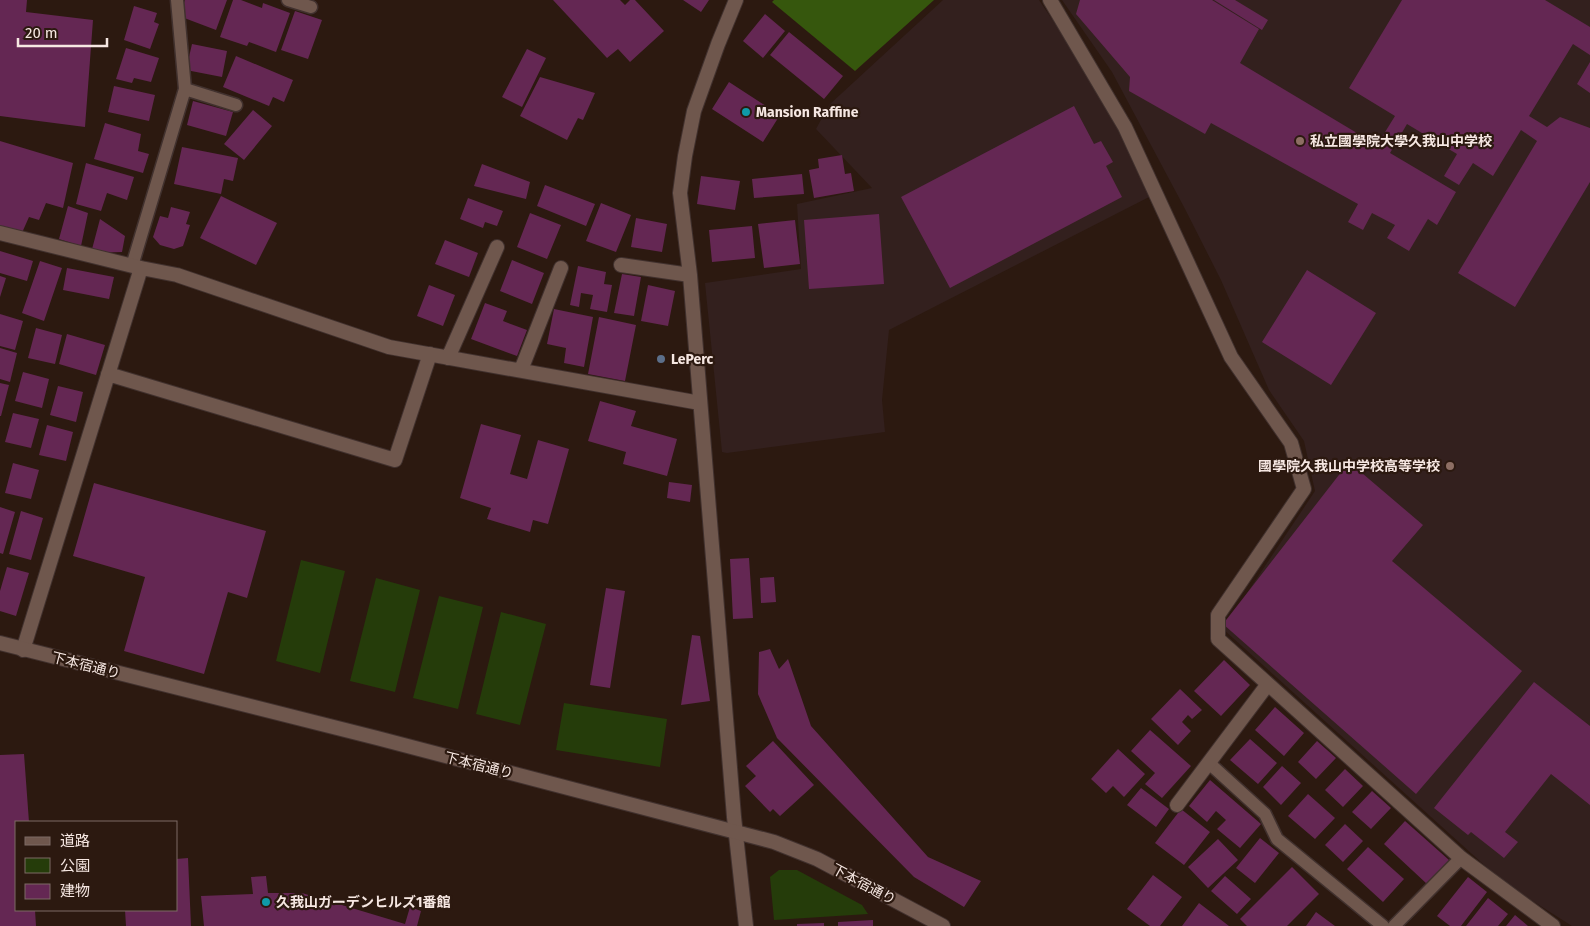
<svg xmlns="http://www.w3.org/2000/svg" width="1590" height="926" font-family="'Fira Sans','Noto Sans JP',sans-serif">
	<rect width="100%" height="100%" fill="#2c1910"/>
	<path fill="#33201e" d="M943,0H1039L1096,84L1153,195L889,330L882,400L885,432L727,453L722,452L705,283L801,269L797,204L872,188L816,129L829,105Z
		M1062,0H1590V926H1572L1503,882L1223,629L1315,491L1304,441L1269,390L1221,280L1184,207L1112,72Z"/>
	<path fill="#253c0a" d="M301,560L345,571L320,673L276,661Z
		M376,578L420,590L395,692L350,681Z
		M439,596L483,607L458,709L413,698Z
		M501,612L546,624L520,725L476,714Z
		M564,703L667,719L660,767L556,750Z
		M779,870H797L862,905L868,914L774,920L770,877Z"/>
	<path fill="#36570d" d="M774,0H934L855,71L772,2Z"/>
	<path fill="#642753" d="M0,0H27L26,12L93,20L85,127L0,116Z
		M185,0H227L216,30L179,16Z
		M233,0H241L262,8L263,3L290,13L276,52L249,42L247,46L220,37Z
		M553,0H620L625,5L630,0H635L664,31L630,62L618,49L607,58Z
		M683,0H709L701,12Z
		M1080,0H1212L1259,29L1240,63L1377,145L1395,116L1349,88L1402,0H1545L1590,27V55L1573,44L1529,116L1547,127L1560,117L1590,128V182L1515,307L1458,273L1537,141L1521,130L1493,176L1473,163L1459,185L1444,176L1457,154L1407,124L1390,153L1456,192L1437,225L1428,219L1409,251L1387,238L1395,225L1372,213L1363,230L1348,222L1358,204L1211,123L1205,134L1129,91L1130,77L1076,14Z
		M1214,0H1235L1268,20L1262,30Z
		M134,6L157,13L154,22L159,24L150,49L124,40Z
		M295,11L322,20L308,59L281,50Z
		M765,14L785,31L763,58L743,41Z
		M789,32L843,76L824,99L770,55Z
		M192,44L227,51L222,77L186,70Z
		M126,48L159,58L151,82L134,78L132,83L116,79Z
		M527,49L546,58L522,107L502,97Z
		M236,56L293,80L284,102L273,97L269,106L223,87Z
		M1590,62V93L1577,84Z
		M540,77L595,93L583,120L578,118L567,140L520,116Z
		M729,82L780,115L763,142L712,109Z
		M114,86L155,95L149,121L108,112Z
		M193,101L233,112L226,136L187,125Z
		M1074,106L1094,144L1101,141L1113,162L1106,166L1122,197L950,288L901,197Z
		M253,110L272,126L244,160L224,144Z
		M105,123L141,134L138,151L149,154L143,173L94,159Z
		M0,141L73,163L63,208L46,203L39,220L29,217L21,235L0,232Z
		M182,147L238,158L233,181L224,179L221,194L174,184Z
		M842,155L845,174L851,173L854,191L814,198L809,170L819,168L818,159Z
		M86,163L134,177L127,200L107,193L101,211L76,204Z
		M482,164L530,182L526,199L474,186Z
		M802,174L804,194L754,198L752,179Z
		M701,176L740,181L735,210L697,204Z
		M545,185L595,204L586,226L537,206Z
		M221,196L277,223L256,265L200,238Z
		M468,198L503,211L497,226L485,222L483,228L460,219Z
		M601,203L631,215L616,252L586,241Z
		M68,206L88,213L81,246L59,239Z
		M171,207L190,212L186,224L190,225L183,246L174,249L160,245L153,237L160,216L168,218Z
		M530,213L561,225L547,259L517,247Z
		M879,214L884,284L809,289L804,220Z
		M636,218L667,224L662,252L631,247Z
		M100,219L125,236L122,252L91,253Z
		M795,220L800,264L764,268L758,224Z
		M752,226L755,258L712,262L709,230Z
		M445,240L478,253L469,277L435,264Z
		M0,251L33,261L27,281L0,273Z
		M512,260L544,273L532,304L500,291Z
		M40,261L62,268L44,321L22,313Z
		M578,266L606,272L604,284L612,285L607,312L590,309L593,295L581,293L579,307L570,305Z
		M67,268L114,277L109,299L63,290Z
		M1307,270L1376,313L1331,385L1262,342Z
		M622,274L641,277L634,316L614,313Z
		M0,276L6,278L0,297Z
		M429,285L455,295L443,326L417,316Z
		M648,285L675,291L668,326L641,321Z
		M485,303L507,311L503,321L527,330L517,356L471,339Z
		M554,309L593,317L584,367L564,363L566,348L547,344Z
		M0,314L23,321L15,350L0,346Z
		M599,317L636,325L625,381L588,374Z
		M36,328L62,335L55,364L28,358Z
		M67,334L105,345L96,375L59,364Z
		M0,348L17,353L10,382L0,379Z
		M23,372L49,379L42,408L15,401Z
		M0,383L9,385L1,416H0Z
		M58,386L83,392L76,422L50,415Z
		M600,401L636,411L631,426L677,439L667,476L623,464L626,452L588,441Z
		M13,413L39,419L31,448L5,442Z
		M481,424L521,435L510,474L527,479L538,440L569,449L548,524L533,520L530,532L487,519L491,508L460,498Z
		M47,425L73,432L66,461L39,455Z
		M1349,462L1423,525L1392,561L1522,671L1416,794L1223,624Z
		M13,463L39,470L31,499L5,493Z
		M669,482L692,485L690,502L667,498Z
		M94,483L266,531L247,598L228,592L204,674L124,651L145,577L73,556Z
		M0,507L15,512L3,554L0,553Z
		M21,511L43,518L31,560L9,554Z
		M749,558L753,618L733,619L730,559Z
		M7,567L29,573L16,616L0,611V591Z
		M774,577L776,602L761,603L760,578Z
		M606,588L625,591L610,688L590,685Z
		M692,635L700,636L710,701L681,705Z
		M770,649L779,669L788,659L811,726L928,857L981,881L964,907L914,877L777,738L758,694L759,652Z
		M1224,660L1250,685L1221,716L1194,691Z
		M1534,682L1590,726V805L1551,774L1505,832L1518,842L1504,858L1471,832L1468,835L1434,808Z
		M1180,689L1202,710L1192,719L1188,715L1182,722L1191,731L1178,745L1151,719Z
		M1275,707L1304,733L1284,756L1255,730Z
		M1150,730L1191,766L1162,798L1145,784L1155,773L1131,751Z
		M1250,739L1277,763L1258,784L1230,760Z
		M773,741L814,785L780,816L773,809L770,812L745,786L756,776L746,766Z
		M1317,741L1336,758L1316,779L1298,762Z
		M1118,749L1145,774L1124,797L1113,786L1106,793L1091,779Z
		M24,754L29,822H16V910H35L36,926H0V755Z
		M1282,766L1301,783L1281,805L1263,787Z
		M1345,769L1363,786L1343,807L1325,790Z
		M1210,780L1261,824L1240,848L1217,829L1226,820L1216,811L1207,822L1189,806Z
		M1141,788L1169,809L1156,827L1127,805Z
		M1372,791L1391,808L1371,829L1352,812Z
		M1308,794L1335,818L1315,839L1288,816Z
		M1181,809L1210,832L1184,865L1155,843Z
		M1405,821L1449,860L1427,884L1384,844Z
		M1345,824L1363,841L1343,862L1325,845Z
		M1260,838L1279,853L1255,883L1236,868Z
		M1218,839L1238,860L1208,888L1188,867Z
		M1368,847L1404,879L1383,902L1347,869Z
		M188,858L191,926H126L125,910H176V859Z
		M1292,867L1319,894L1287,926H1247L1240,919Z
		M1153,875L1182,897L1160,926H1150L1127,909Z
		M266,876L268,893H302L405,924L410,907L421,911L417,926H204L201,896L253,894L251,877Z
		M1225,876L1251,899L1237,914L1211,891Z
		M1468,877L1487,892L1461,926H1450L1437,916Z
		M1488,898L1508,914L1498,926H1466Z
		M1199,903L1229,926H1182Z
		M1316,912L1335,926H1306Z
		M1515,915L1528,926H1506Z
		M873,920V926H838V922Z
		M824,923V926H797V924Z"/>
	<g fill="none" stroke-linecap="round" stroke-linejoin="round">
		<defs>
			<path id="service" d="M288,0L311,7
				M185,89L236,105
				M132,266L185,89L177,0
				M1209,763L1265,814L1277,839L1383,926
				M1394,926L1461,858"/>
			<path id="minor" d="M736,0L718,44L694,111L685,156L680,193L690,275L734,817L746,926
				M1050,0L1125,127L1231,357L1291,443L1304,489L1218,615V639L1461,858L1553,926
				M0,233L141,268L177,275L389,347L700,403
				M621,265L690,275
				M448,358L497,247
				M521,370L561,268
				M108,374L395,460L430,354
				M23,650L141,268
				M1177,805L1268,684"/>
			<path id="tertiary" d="M0,643L377,738L774,842L817,859L943,926"/>
		</defs>
		<use href="#service" stroke="#41312e" stroke-width="15"/>
		<use href="#minor" stroke="#41312e" stroke-width="16"/>
		<use href="#tertiary" stroke="#41312e" stroke-width="16"/>
		<use href="#service" stroke="#6f574d" stroke-width="12"/>
		<use href="#minor" stroke="#6f574d" stroke-width="14"/>
		<use href="#tertiary" stroke="#6f574d" stroke-width="14"/>
	</g>
	<g fill="#0f9aa8" stroke="#2c1910" stroke-width="2">
		<circle cx="746" cy="112" r="5"/>
		<circle cx="266" cy="902" r="5"/>
	</g>
	<g fill="#8d6e63" stroke="#2c1910" stroke-width="2">
		<circle cx="1300" cy="141" r="5"/>
		<circle cx="1450" cy="466" r="5"/>
	</g>
	<circle fill="#5c6f8a" stroke="#2c1910" stroke-width="2" cx="661" cy="359" r="5"/>
	<g text-anchor="middle" stroke-width="4.5" stroke-linejoin="round" paint-order="stroke">
		<g font-size="14" font-weight="bold" fill="#f6e7e2" stroke="#2c1910" text-anchor="start">
			<text x="756" y="117">Mansion Raffine</text>
			<text x="1310" y="146">私立國學院大學久我山中学校</text>
			<text x="671" y="364">LePerc</text>
			<text x="1440" y="471" text-anchor="end">國學院久我山中学校高等学校</text>
			<text x="276" y="907">久我山ガーデンヒルズ1番館</text>
		</g>
		<g font-size="14" fill="#f6e7e2" stroke="#2c1910">
			<text transform="translate(86 665) rotate(14)" y="5">下本宿通り</text>
			<text transform="translate(479 765) rotate(14)" y="5">下本宿通り</text>
			<text transform="translate(864 884) rotate(28)" y="5">下本宿通り</text>
		</g>
	</g>
	<rect x="15" y="821" width="162" height="90" fill="#2c1910" stroke="#7d6b64"/>
	<rect x="25" y="837" width="25" height="8" fill="#6f574d" stroke="#7d6b64"/>
	<text x="60" y="846" font-size="15" fill="#f6e7e2">道路</text>
	<rect x="25" y="858" width="25" height="15" fill="#253c0a" stroke="#7d6b64"/>
	<text x="60" y="871" font-size="15" fill="#f6e7e2">公園</text>
	<rect x="25" y="884" width="25" height="15" fill="#642753" stroke="#7d6b64"/>
	<text x="60" y="896" font-size="15" fill="#f6e7e2">建物</text>
	<path d="M18 38v8h89v-8" fill="none" stroke="#f6e7e2" stroke-width="2.5"/>
	<text x="25" y="38" font-size="15" fill="#f6e7e2" stroke="#2c1910" stroke-width="4" paint-order="stroke">20 m</text>
</svg>
